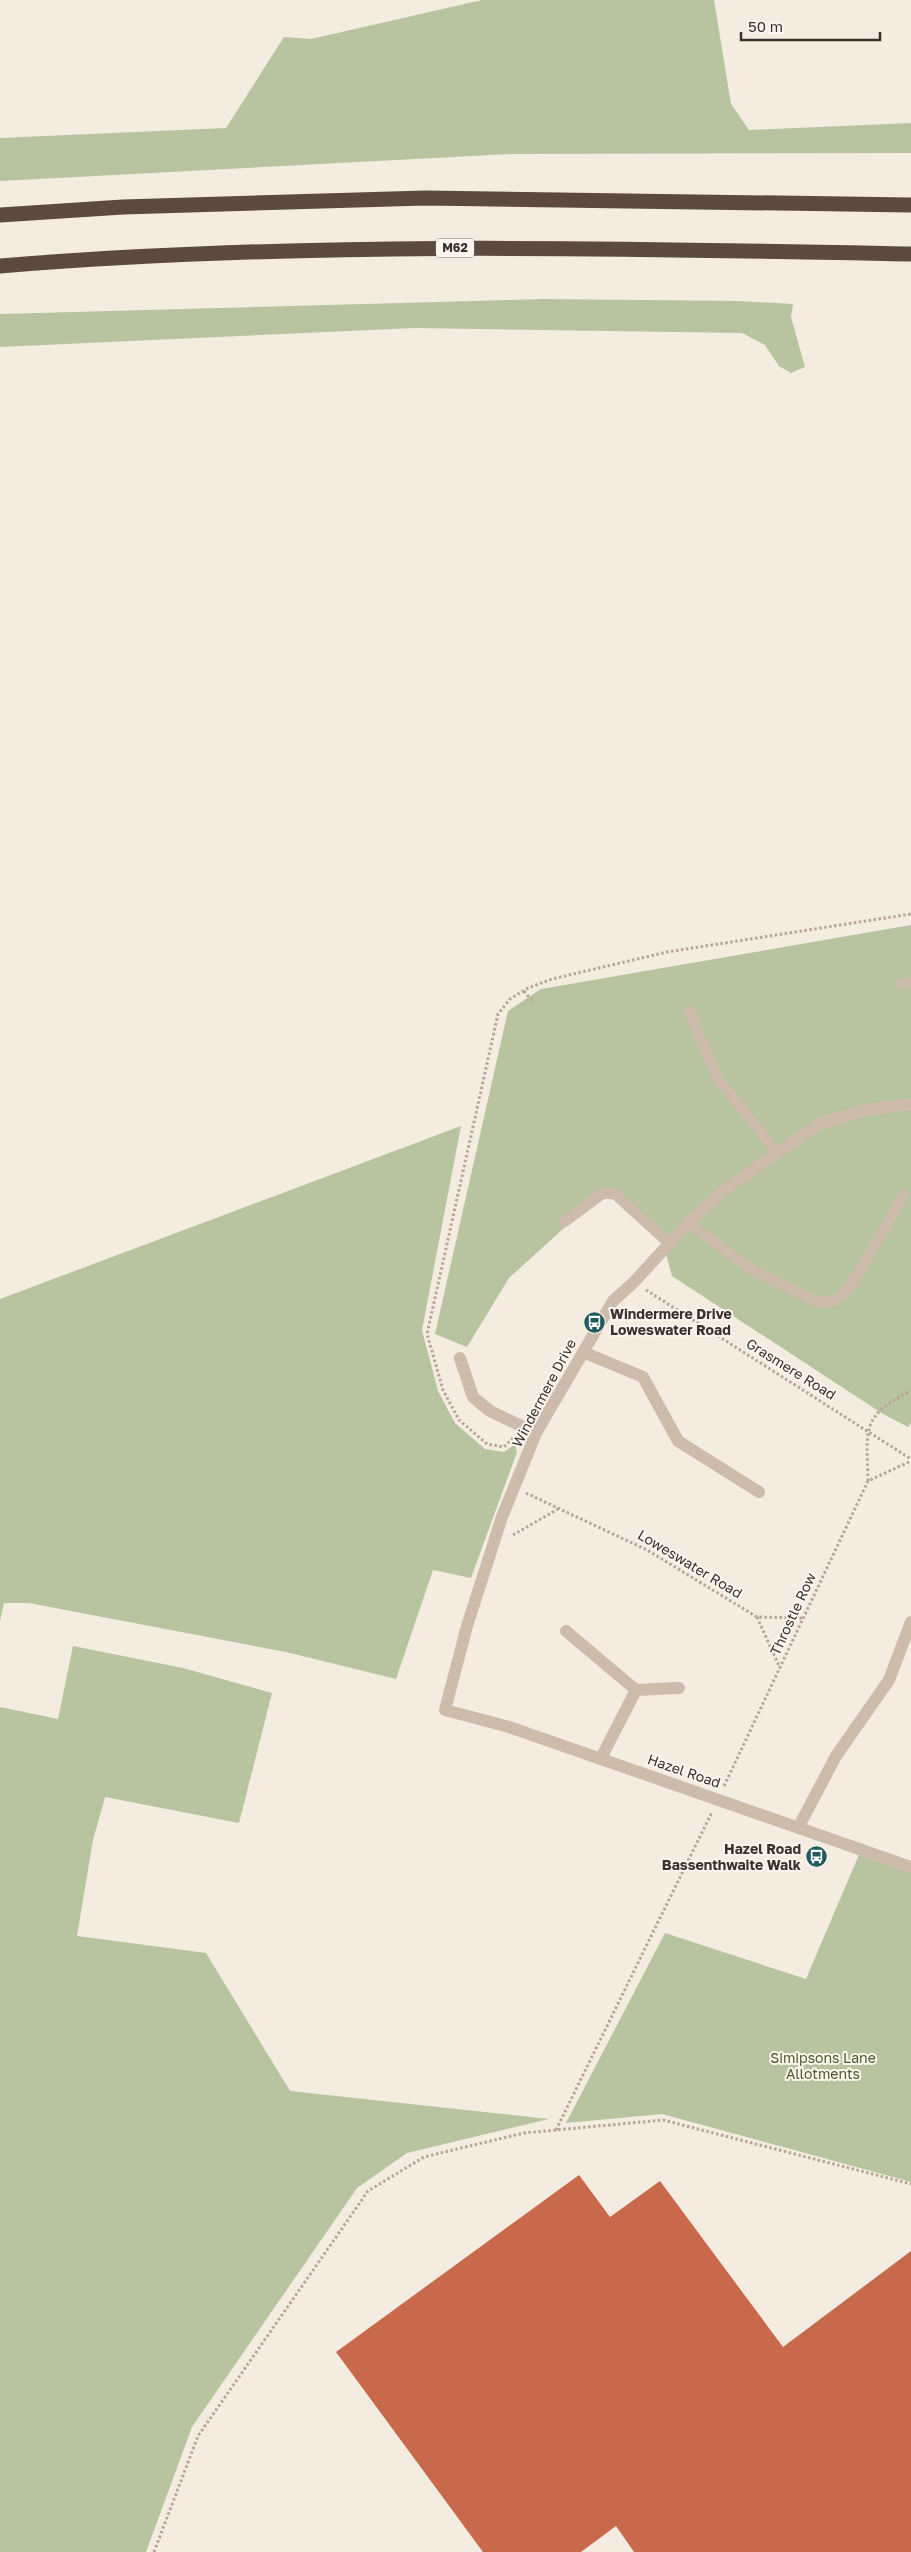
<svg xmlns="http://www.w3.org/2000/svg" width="911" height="2552" font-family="'Golos Text',sans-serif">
	<rect width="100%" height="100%" fill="#f4ebe1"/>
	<path fill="#b8c4a0" d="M482,0H714L731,104L749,130L911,123V153L511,154L0,181V138L226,128L284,37L311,39Z
		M543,299L739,301L793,304L791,317L805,367L791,373L779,366L765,345L742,333L415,328L0,347V314Z
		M911,925V1423L908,1427L883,1414L672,1276L659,1228L616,1198L595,1200L509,1278L467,1347L435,1334L508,1011L541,989Z
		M461,1126L422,1330L438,1391L455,1423L485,1449L504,1452L515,1444L517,1452L471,1578L433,1570L396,1679L286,1652L29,1603H4L0,1621V1299Z
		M73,1646L183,1668L272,1693L239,1823L105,1797L93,1840L77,1936L206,1953L290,2091L549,2119L407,2153L357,2188L192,2427L146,2552H0V1707L58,1719Z
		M861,1850L911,1867V2182L662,2114L566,2123L665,1933L806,1979Z"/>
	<path fill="#c8694b" d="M579,2175L610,2217L660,2181L783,2347L911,2251V2552H634L616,2526L581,2552H483L336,2352Z"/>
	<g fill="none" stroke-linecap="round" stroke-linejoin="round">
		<path stroke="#b9a596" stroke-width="3" stroke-dasharray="2.5 2.5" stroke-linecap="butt" d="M524,991L534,1003
			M646,1290L911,1459
			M513,1438L504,1447L487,1444L459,1420L443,1390L427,1334L498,1014L510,999L528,988L552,979L667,952L911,914
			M868,1481C867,1429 860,1416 911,1391
			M526,1493L647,1550L757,1617L803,1618
			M513,1535L558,1509
			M757,1617L780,1668
			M724,1786L868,1481L911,1461
			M556,2130L712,1812
			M154,2552L198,2436L368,2191L424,2157L524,2133L663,2120L911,2184"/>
		<path stroke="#cdbbac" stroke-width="11" d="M902,984L911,983
			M689,1011L718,1079L777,1152
			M564,1222L603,1193L615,1194L670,1244
			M688,1223L754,1271L819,1303L835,1300L850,1287L904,1195"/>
		<path stroke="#cdbbac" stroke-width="12" d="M911,1104L866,1110L821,1123L725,1189L688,1223L634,1282L613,1301L536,1433L502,1517L467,1626L445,1710L509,1727L911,1867
			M583,1352L643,1377L678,1441L759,1492
			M460,1358L473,1397L490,1411L536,1433
			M566,1631L636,1690L679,1688
			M601,1758L636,1690
			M798,1828L836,1756L889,1680L911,1622"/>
		<path stroke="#5c4a42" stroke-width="15" d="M0,215L123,207L425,198L911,205
			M0,266C303,241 607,248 911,254"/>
	</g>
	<defs>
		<symbol id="bus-disc" viewBox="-11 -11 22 22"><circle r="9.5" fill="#1f5a5e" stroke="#fbf5ee"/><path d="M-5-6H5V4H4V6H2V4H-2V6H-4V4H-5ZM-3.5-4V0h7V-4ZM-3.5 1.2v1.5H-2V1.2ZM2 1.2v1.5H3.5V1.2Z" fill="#fff"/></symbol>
	</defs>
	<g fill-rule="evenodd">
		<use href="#bus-disc" x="582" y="1310" width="25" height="25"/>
		<use href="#bus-disc" x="804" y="1844" width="25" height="25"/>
	</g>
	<g text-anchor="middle" stroke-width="4" stroke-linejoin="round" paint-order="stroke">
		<rect fill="#fbf5ee" stroke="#756b66" stroke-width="1" x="436" y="238.5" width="38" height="19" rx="4"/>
		<g font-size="12" font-weight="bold" fill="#3b302b">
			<text x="455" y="252">M62</text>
		</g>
		<g font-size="14" font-weight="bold" fill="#3b302b" stroke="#fbf5ee" text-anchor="start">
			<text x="610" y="1319">Windermere Drive<tspan x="610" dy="16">Loweswater Road</tspan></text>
			<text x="801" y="1854" text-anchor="end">Hazel Road<tspan x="801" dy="16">Bassenthwaite Walk</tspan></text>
		</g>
		<g font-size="14" fill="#3b302b" stroke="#fbf5ee">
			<text transform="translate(791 1369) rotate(32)" y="5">Grasmere Road</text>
			<text transform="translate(544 1393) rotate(-62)" y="5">Windermere Drive</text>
			<text transform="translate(690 1564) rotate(31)" y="5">Loweswater Road</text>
			<text transform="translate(793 1614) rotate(-65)" y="5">Throstle Row</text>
			<text transform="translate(684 1771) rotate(19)" y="5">Hazel Road</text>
		</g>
		<g font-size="14" fill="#4a5a2e" stroke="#fbf5ee">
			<text x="823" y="2063">Simipsons Lane<tspan x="823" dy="16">Allotments</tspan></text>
		</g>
	</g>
	<path d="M741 32v8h139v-8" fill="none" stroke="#3b302b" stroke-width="2.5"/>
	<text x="748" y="32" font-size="15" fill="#3b302b" stroke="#fbf5ee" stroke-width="4" paint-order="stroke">50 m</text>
</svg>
